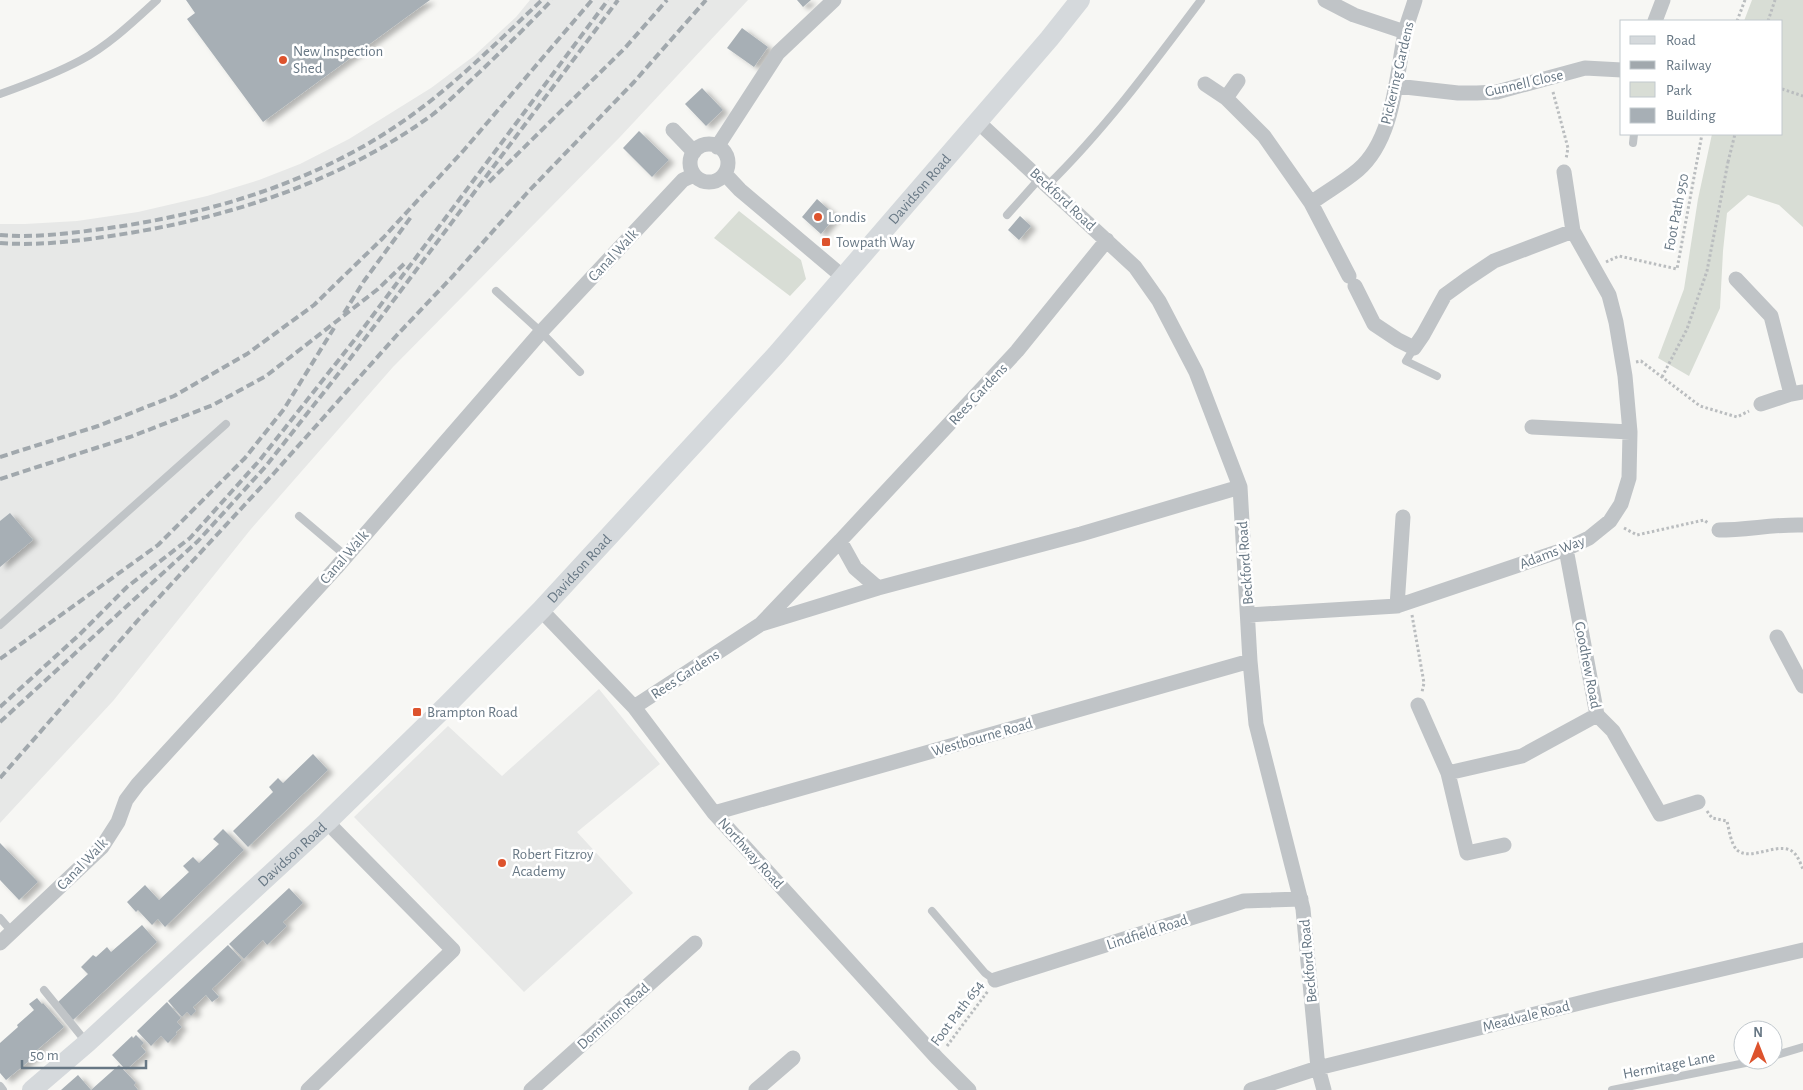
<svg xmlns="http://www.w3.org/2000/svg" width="1803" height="1090" font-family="'Alegreya Sans',sans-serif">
	<defs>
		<filter id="shadow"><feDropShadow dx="5.5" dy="3" stdDeviation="2.5" flood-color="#0004"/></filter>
	</defs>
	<rect width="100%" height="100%" fill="#f7f7f4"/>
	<path fill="#e7e8e7" d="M530,0H748L620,137L393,367L251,529L113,701L0,823V224H25L77,221L138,212L207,196L259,180L300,164L349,139L431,88L474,56L516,17Z
		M599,689L660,764L577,832L633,893L524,992L354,817L448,726L502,776Z"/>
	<path fill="#d8ddd5" d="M1752,0H1803V227L1779,205L1748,195L1727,213L1723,251L1720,308L1689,376L1658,358L1684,289L1698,199L1712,134H1782V21H1744Z
		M739,211L801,260L806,279L790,296L714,238Z"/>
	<path fill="#a7afb5" filter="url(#shadow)" d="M186,0H430L263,122L187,19L195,13Z
		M797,0H811L803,7Z
		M742,28L768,47L754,67L727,48Z
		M702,88L723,110L706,126L685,104Z
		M639,131L669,160L652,177L623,148Z
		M817,199L836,216L821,234L802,217Z
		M1020,216L1031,226L1019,240L1008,230Z
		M10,513L33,540L0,567V521Z
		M313,754L328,770L248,847L233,831L273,792L269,787L278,778L283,783Z
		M223,829L244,850L165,927L158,919L152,925L138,910L136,912L127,902L145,885L159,900L189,872L183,866L193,857L199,863L219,844L213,839Z
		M0,843L38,882L19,900L0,880Z
		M289,888L303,903L283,922L287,926L267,945L263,940L244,959L229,944Z
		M142,925L157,942L73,1020L58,1002L88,974L81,967L93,955L96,957L107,947L111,952Z
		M228,945L242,960L212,989L219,997L212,1002L206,995L193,1007L196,1011L191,1016L187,1012L182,1017L168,1001Z
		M37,998L42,1004L43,1003L64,1027L37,1050L40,1052L6,1080L0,1073V1043L18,1027L17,1025L34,1010L29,1004Z
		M167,1002L181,1018L177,1022L182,1027L176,1032L177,1034L168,1043L161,1036L151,1046L137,1031Z
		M136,1035L144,1043L141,1046L146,1052L126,1070L112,1055L132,1036L133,1038Z
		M119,1065L136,1083L134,1085L138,1090H61L78,1075L91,1090Z"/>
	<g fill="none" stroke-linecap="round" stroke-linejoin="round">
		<path stroke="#babdbf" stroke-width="3" stroke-dasharray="2.5 2.5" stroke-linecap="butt" d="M1737,21L1745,0
			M1768,21L1775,0
			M1782,89L1803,96
			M1553,92L1568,148L1566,159
			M1728,162L1735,134
			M1606,262L1619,256L1677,269L1702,134
			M1636,362L1641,361L1700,406L1737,417L1749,411
			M1662,377L1687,329L1707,271L1728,162
			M1624,528L1637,535L1704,520L1708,523
			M1412,615L1424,683L1422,692
			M1707,811L1712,818L1727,821C1729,830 1731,844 1737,850C1752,863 1783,837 1796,855C1799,859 1801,865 1803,869
			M947,1046L988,991"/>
		<path stroke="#c0c4c7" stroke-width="8" d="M0,94C28,84 55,74 81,60C109,45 134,21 157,0
			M1633,143L1634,134
			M1048,185C1105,129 1153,64 1201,0
			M1007,215L1040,178
			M496,291L541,332L580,372
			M1414,348L1406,361L1437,376
			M299,516L346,556
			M0,625L226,424
			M932,911L985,973L995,980
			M0,918L13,933
			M44,990L87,1043
			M1773,1056L1803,1047
			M0,1086L3,1090
			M1612,1090L1760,1060"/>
		<path stroke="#c0c4c7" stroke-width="15" d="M1325,0L1354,15L1405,32
			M1655,21L1663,0
			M1238,81L1226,98L1264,136L1311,203C1326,192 1344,182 1358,170C1394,139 1396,77 1405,33C1407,22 1412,11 1415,0
			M1205,84L1226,98
			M1396,86L1458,93H1477L1497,92L1585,68L1622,70
			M977,121L1135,267L1159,301L1196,372L1240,487L1250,661L1256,724L1303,909L1318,1068L1324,1090
			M673,130L694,152
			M690 163a19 19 0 1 1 38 0a19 19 0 1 1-38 0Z
			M717,147L778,53L834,0
			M1564,172L1573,231
			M725,174L740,190L842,276
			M1311,203L1349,276
			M1736,279L1771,316L1791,394
			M1761,404L1791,394L1803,392
			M1532,427L1630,432
			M1719,530C1747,530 1775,524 1803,525
			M840,541L1017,351L1107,240
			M1566,549L1597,715L1613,731L1660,814L1698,802
			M878,588L855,568L840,541L761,624L878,588L1081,534L1240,487
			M1397,606L1403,517
			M541,610L634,707L714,813L937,1058L969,1090
			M1249,615L1397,606L1566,549L1589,538L1610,521L1621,504L1629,478L1630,432L1625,376L1616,322L1609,295L1573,231L1494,261L1467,279L1445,295L1423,335L1414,348L1398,340L1374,324L1355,286
			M1777,637L1803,686
			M1418,705L1448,773
			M634,707L761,624
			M714,813L1250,661
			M1504,845L1467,853L1448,773L1522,756L1597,715
			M0,943L102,847L118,822L126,800L138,784L336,568L541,332L683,180L694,175
			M995,980L1244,901L1301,899
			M308,1090L453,950L327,822
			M531,1090L695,943
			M756,1090L793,1058
			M1251,1090L1318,1068L1612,995L1803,950"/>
		<path stroke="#d5d9dc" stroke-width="20" id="s1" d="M32,1090L87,1043L327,822L446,706L541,610L776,355L1049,39L1080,0"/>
		<path stroke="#a1a8ad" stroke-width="4" stroke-dasharray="8 4" stroke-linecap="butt" d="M489,182L625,48L667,0
			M0,235C36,238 73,233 109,228C209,214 315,182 399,124C451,89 496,43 542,0
			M0,243C39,246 78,241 117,235C228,218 340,182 432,115C445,105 457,93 469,82C497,56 525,28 552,0
			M344,313L364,281L411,217
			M0,457L98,426L174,396L247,354L314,305L383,238L464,150L592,0
			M0,479L130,437L213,405L266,376L378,289L404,264
			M0,659L158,545L245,458L284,409L334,328
			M0,707L79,635L127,587L190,538L259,461L356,338L608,0
			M0,722L198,541L266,466L346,364L618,0
			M0,778L139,619L275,472L397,335L453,276L527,193L634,82L706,0"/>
	</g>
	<g fill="#dd532d" stroke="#fff" stroke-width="2">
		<circle cx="283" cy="60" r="5"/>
		<circle cx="818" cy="217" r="5"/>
		<rect x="821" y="237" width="10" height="10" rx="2.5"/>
		<rect x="412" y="707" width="10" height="10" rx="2.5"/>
		<circle cx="502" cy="863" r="5"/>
	</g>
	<g text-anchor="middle" stroke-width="5" stroke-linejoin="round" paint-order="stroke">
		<g font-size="15" fill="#677784" stroke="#fff" text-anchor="start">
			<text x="293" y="56">New Inspection<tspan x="293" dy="17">Shed</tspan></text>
			<text x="828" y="222">Londis</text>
			<text x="836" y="247">Towpath Way</text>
			<text x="427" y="717">Brampton Road</text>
			<text x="512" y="859">Robert Fitzroy<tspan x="512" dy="17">Academy</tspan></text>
		</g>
		<g font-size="15" fill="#677784" stroke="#fff">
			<text transform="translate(1397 73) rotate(-77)" y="5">Pickering Gardens</text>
			<text transform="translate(1524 83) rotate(-13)" y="5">Gunnell Close</text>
			<text dy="5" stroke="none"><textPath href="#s1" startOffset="1266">Davidson Road</textPath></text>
			<text transform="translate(1063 199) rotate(43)" y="5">Beckford Road</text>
			<text transform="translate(1676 212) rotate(-79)" y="5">Foot Path 950</text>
			<text transform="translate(613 255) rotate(-47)" y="5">Canal Walk</text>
			<text transform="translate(978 394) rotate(-47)" y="5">Rees Gardens</text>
			<text transform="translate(1552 552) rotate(-21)" y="5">Adams Way</text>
			<text transform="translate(344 557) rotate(-49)" y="5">Canal Walk</text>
			<text transform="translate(1245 563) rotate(-94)" y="5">Beckford Road</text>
			<text dy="5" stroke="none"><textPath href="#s1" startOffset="756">Davidson Road</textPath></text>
			<text transform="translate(1588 665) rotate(79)" y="5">Goodhew Road</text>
			<text transform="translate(685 674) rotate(-33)" y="5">Rees Gardens</text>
			<text transform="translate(982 737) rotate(-16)" y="5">Westbourne Road</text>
			<text transform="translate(751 853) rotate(48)" y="5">Northway Road</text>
			<text dy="5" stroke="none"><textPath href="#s1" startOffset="351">Davidson Road</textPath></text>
			<text transform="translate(82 864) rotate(-46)" y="5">Canal Walk</text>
			<text transform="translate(1147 932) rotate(-18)" y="5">Lindfield Road</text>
			<text transform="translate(1308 961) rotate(-95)" y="5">Beckford Road</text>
			<text transform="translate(957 1013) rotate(-53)" y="5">Foot Path 654</text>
			<text transform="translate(613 1016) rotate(-42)" y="5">Dominion Road</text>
			<text transform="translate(1526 1016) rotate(-14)" y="5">Meadvale Road</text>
			<text transform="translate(1669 1065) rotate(-11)" y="5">Hermitage Lane</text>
		</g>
	</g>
	<rect x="1620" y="20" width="162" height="115" fill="#ffffff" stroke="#c2c9ce"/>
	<rect x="1630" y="36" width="25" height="8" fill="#d5d9dc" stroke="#c2c9ce"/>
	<text x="1666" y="45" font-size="15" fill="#677784">Road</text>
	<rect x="1630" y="61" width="25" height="8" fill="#a1a8ad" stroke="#c2c9ce"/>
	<text x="1666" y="70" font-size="15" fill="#677784">Railway</text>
	<rect x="1630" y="82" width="25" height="15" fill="#d8ddd5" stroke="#c2c9ce"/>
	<text x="1666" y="95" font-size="15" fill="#677784">Park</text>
	<rect x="1630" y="108" width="25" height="15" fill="#a7afb5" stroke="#c2c9ce"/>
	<text x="1666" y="120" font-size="15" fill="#677784">Building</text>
	<g transform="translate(1758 1045)"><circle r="24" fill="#ffffff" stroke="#c2c9ce"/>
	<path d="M0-4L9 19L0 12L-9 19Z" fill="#dd532d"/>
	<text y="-8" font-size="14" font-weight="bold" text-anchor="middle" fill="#677784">N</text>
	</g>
	<path d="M22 1060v8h124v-8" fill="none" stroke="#677784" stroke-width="2.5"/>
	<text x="30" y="1060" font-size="15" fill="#677784" stroke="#ffffff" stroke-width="4" paint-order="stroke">50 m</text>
</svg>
